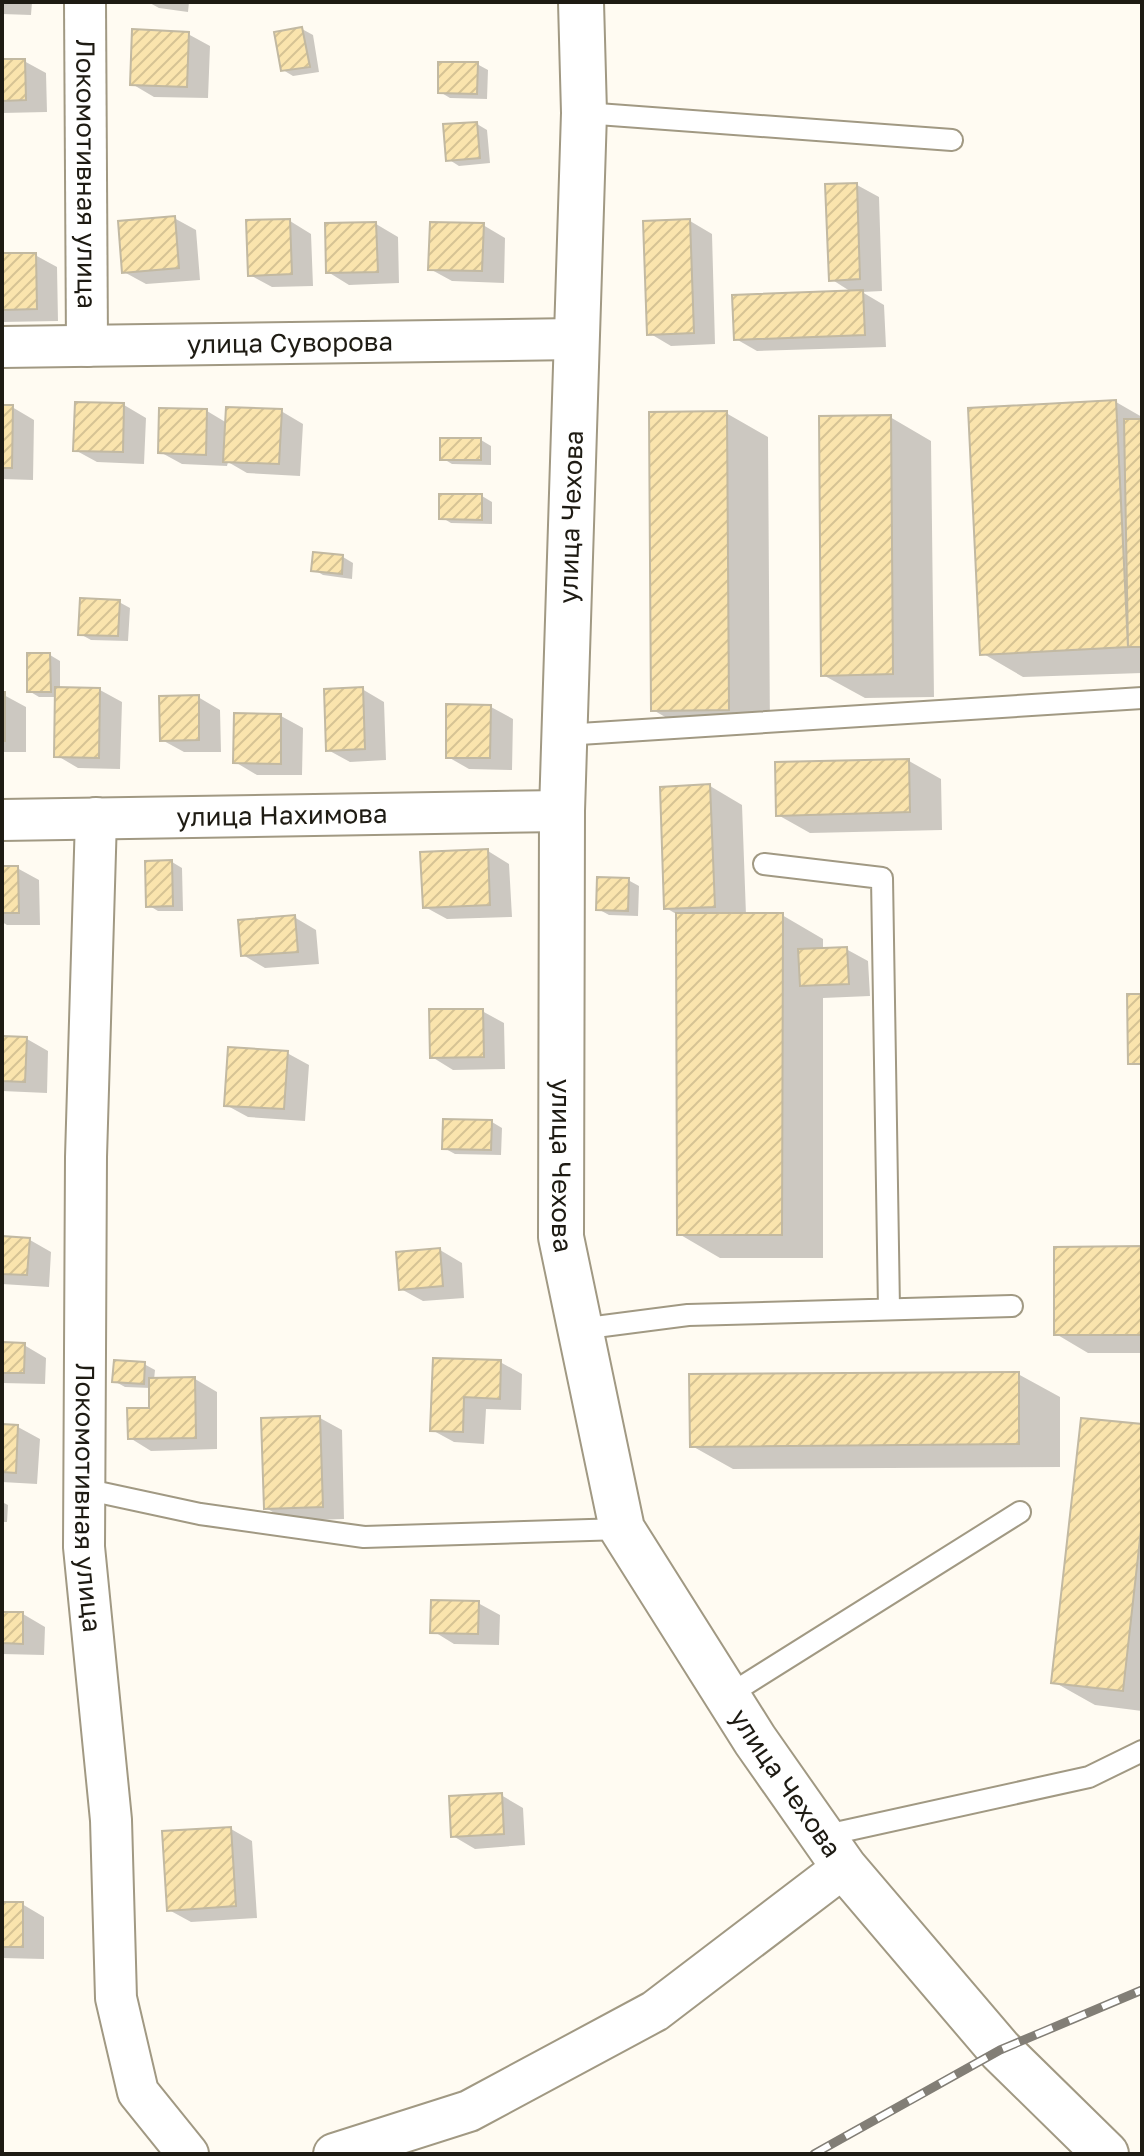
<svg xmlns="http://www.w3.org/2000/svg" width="1144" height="2156" font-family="'Golos Text',sans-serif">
	<defs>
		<pattern id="building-hatch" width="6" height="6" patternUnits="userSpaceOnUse" patternTransform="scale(2)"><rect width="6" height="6" fill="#fae4ad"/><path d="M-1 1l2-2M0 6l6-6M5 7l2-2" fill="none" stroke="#d6c394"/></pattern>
	</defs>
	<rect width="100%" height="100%" fill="#fffbf2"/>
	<path fill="#0003" d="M2,2H32L31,15L2,14Z
		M148,2H189L188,12L159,8Z
		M302,29L313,35L319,72L293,76L283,70Z
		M188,34L210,46L208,98L154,97L132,84Z
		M2,61H24L46,73L47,112L2,113Z
		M477,64L488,70L487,99L450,98L440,92Z
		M477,124L487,130L490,163L459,166L448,159Z
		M857,185L879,197L882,291L862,292L884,305L886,347L757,351L736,339L853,293L831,279Z
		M174,218L196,230L200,280L146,284L124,272Z
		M290,221L311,234L313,286L272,287L250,275Z
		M690,221L712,234L715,344L671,346L649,333Z
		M376,224L398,237L399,283L349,285L328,272Z
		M483,225L505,238L504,283L452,281L430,269Z
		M2,255H35L57,267L58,321L2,322Z
		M1116,402L1142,417V673L1023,677L982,653Z
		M124,405L146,418L144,464L97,462L75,450Z
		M2,407H12L34,420L33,480L2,479Z
		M207,411L227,423L281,411L303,424L300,476L247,473L228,462L227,466L182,464L160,452Z
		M726,413L768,437L770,733L695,734L653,710Z
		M890,417L931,441L934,697L865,698L823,675Z
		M481,440L491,446V465L452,464L442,458Z
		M482,496L492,502V524L451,523L441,517Z
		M343,557L353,563L352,579L323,575L313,569Z
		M119,602L130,608L128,641L91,640L80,634Z
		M50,655L60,661V689L100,690L122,702L120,769L78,768L56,755L57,697H39L29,691Z
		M362,689L384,702L386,760L350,762L328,750Z
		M2,694L26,707V752H2Z
		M198,697L220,710L221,752H184L162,740Z
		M491,707L513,719L512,770L469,769L448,757Z
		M281,716L303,728L302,775H257L235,762Z
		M909,761L941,779L942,830L810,833L778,815Z
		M710,786L742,805L746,915H782L823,939V950L846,949L868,961L870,996L823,998V1258H720L679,1234L678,915L666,908Z
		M488,851L509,864L512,917L447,919L425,907Z
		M172,862L182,868L183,911H158L148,905Z
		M2,868H17L39,880L40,925H7L2,922Z
		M628,880L639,886L638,916L609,915L598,909Z
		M294,917L316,930L319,964L265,968L243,955Z
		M482,1011L504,1023L505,1069L453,1070L432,1057Z
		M2,1038L27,1039L48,1051L47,1093L2,1091Z
		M287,1053L309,1065L305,1121L248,1117L226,1105Z
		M492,1122L502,1128L501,1155L455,1154L444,1148Z
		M2,1238L30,1240L51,1252L49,1287L2,1284Z
		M1142,1248V1353H1088L1056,1334Z
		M440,1250L462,1263L464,1298L423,1301L401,1289Z
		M2,1344L24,1345L46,1358L45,1384L2,1383Z
		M435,1360L500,1362L522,1374L521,1410L486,1409L484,1444L454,1442L432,1430Z
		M144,1364L155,1370L154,1380L195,1379L217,1392V1449L151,1451L130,1438L151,1410V1388L125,1387L114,1381Z
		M1018,1374L1060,1397V1467L733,1469L692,1446Z
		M320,1418L342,1430L344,1519L288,1521L266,1508Z
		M2,1426L18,1427L40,1439L37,1484L2,1482Z
		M1142,1426V1711L1095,1705L1054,1682Z
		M2,1502L8,1505L7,1522H2Z
		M478,1603L500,1615L499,1645L454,1644L433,1631Z
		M2,1614H23L45,1627L44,1655L2,1654Z
		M501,1795L523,1808L525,1845L475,1849L453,1836Z
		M231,1829L252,1841L257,1918L191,1922L169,1910Z
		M2,1904H22L44,1917V1959L2,1958Z"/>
	<path fill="url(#building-hatch)" stroke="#c2b9a2" stroke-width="2" d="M302,27L310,67L281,71L274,32Z
		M132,29L189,32L187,87L130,85Z
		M2,59H25L26,100L2,101Z
		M438,62H478L477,94L438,93Z
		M477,122L480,158L446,161L443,124Z
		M857,183L860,279L829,281L825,184Z
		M175,216L179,268L122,273L118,221Z
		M290,219L292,274L248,276L246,220Z
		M690,219L694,333L647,335L643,221Z
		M376,222L378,272L326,273L325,223Z
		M430,222L484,223L482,271L428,270Z
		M2,253H36L37,309L2,310Z
		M863,290L865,335L734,340L732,295Z
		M1116,400L1128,647L980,655L968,408Z
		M75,402L124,403L123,452L73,451Z
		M2,405H13L12,468H2Z
		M226,407L282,409L279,464L223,462Z
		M159,408L207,409L206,455L158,453Z
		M727,411L729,710L651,711L649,412Z
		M891,415L893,674L821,676L819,416Z
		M1124,419H1142V647H1128Z
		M440,438H481V460H440Z
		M439,494H482V520L439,519Z
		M313,552L343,555L342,574L311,571Z
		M80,598L120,600L118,636L78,635Z
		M27,653H50L51,692H27Z
		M55,687L100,688L99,758L54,757Z
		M363,687L365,749L326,751L324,689Z
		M2,692H5V741H2Z
		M199,695V740L160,741L159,696Z
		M446,704L491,705L490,758H446Z
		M234,713L281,714V764L233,763Z
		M909,759L910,812L776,816L775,762Z
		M710,784L715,907L664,909L660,787Z
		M488,849L490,905L423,908L420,852Z
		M172,860L173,906L146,907L145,861Z
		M2,866H18L19,913H2Z
		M597,877L629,878L628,911L596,910Z
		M676,913H783L782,1235H677Z
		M295,915L298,952L241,956L238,920Z
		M847,947L849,984L800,986L798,949Z
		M1127,994H1142V1064H1128Z
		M429,1009H483L484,1057L430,1058Z
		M2,1036L27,1037L25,1082L2,1081Z
		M228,1047L288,1051L284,1109L224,1106Z
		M443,1119L492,1120L491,1150L442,1149Z
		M2,1236L30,1238L27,1275L2,1274Z
		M1142,1246V1335H1054V1247Z
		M440,1248L443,1286L399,1290L396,1252Z
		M2,1342L25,1343L24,1373H2Z
		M433,1358L501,1360L500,1399L464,1397L463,1432L430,1431Z
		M114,1360L145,1362L144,1384L112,1382Z
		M1019,1372V1444L690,1447L689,1374Z
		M195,1377L196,1438L128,1439L127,1408H149V1378Z
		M320,1416L323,1507L264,1509L261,1418Z
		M1081,1418L1142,1424V1521L1123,1691L1051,1683Z
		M2,1424L18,1425L16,1473L2,1472Z
		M431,1600L479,1601L478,1634L430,1633Z
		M2,1612H23V1644L2,1643Z
		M502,1793L504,1834L451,1837L449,1796Z
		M231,1827L236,1906L167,1911L162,1831Z
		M2,1902H23V1947H2Z"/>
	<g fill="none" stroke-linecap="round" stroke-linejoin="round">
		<defs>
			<path id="lane" d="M584,113L952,140
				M564,735L1142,698
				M764,864L882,878L889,1309
				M580,1329L688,1315L1012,1306
				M84,1489L200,1514L364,1537L622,1529
				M727,1696L1020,1512
				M822,1836L1089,1777L1142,1751"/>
			<g id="street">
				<path id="s1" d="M85,2L87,346"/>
				<path id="s2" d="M2,347L576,339"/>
				<path id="s3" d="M96,818L86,1157L84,1547L111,1820L116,1998L138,2092L188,2154"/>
				<path id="s4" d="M2,820L562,811"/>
				<path d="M334,2154L469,2111L655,2011L844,1867"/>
			</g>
			<g id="secondary">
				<path id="s5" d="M581,2L584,113L562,811L561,1237L622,1529L755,1740L844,1867L1000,2050L1106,2154"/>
			</g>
		</defs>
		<use href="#lane" stroke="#a19983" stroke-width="24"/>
		<use href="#street" stroke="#a19983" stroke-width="44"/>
		<use href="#secondary" stroke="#a19983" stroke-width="48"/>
		<use href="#lane" stroke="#fff" stroke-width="20"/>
		<use href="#street" stroke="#fff" stroke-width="40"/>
		<use href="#secondary" stroke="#fff" stroke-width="44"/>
		<defs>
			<path id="rail" d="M814,2154L1000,2050L1142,1990"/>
		</defs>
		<use href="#rail" stroke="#827e76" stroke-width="9"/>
		<use href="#rail" stroke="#fff" stroke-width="6" stroke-dasharray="18" stroke-linecap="butt"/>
	</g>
	<g text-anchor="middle" stroke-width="7" stroke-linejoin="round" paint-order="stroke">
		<g font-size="26" fill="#1e1b13" stroke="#fff">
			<text dy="9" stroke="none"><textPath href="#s1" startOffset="172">Локомотивная улица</textPath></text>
			<text dy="9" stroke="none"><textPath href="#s2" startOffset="288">улица Суворова</textPath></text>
			<text transform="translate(571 517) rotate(-88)" y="9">улица Чехова</text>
			<text dy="9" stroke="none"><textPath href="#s4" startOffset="280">улица Нахимова</textPath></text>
			<text dy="9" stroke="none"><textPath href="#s5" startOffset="1164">улица Чехова</textPath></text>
			<text dy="9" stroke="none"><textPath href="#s3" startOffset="680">Локомотивная улица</textPath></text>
			<text dy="9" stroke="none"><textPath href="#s5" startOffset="1836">улица Чехова</textPath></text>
		</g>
	</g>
	<rect width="1144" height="2156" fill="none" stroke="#1e1b13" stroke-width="8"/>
</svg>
